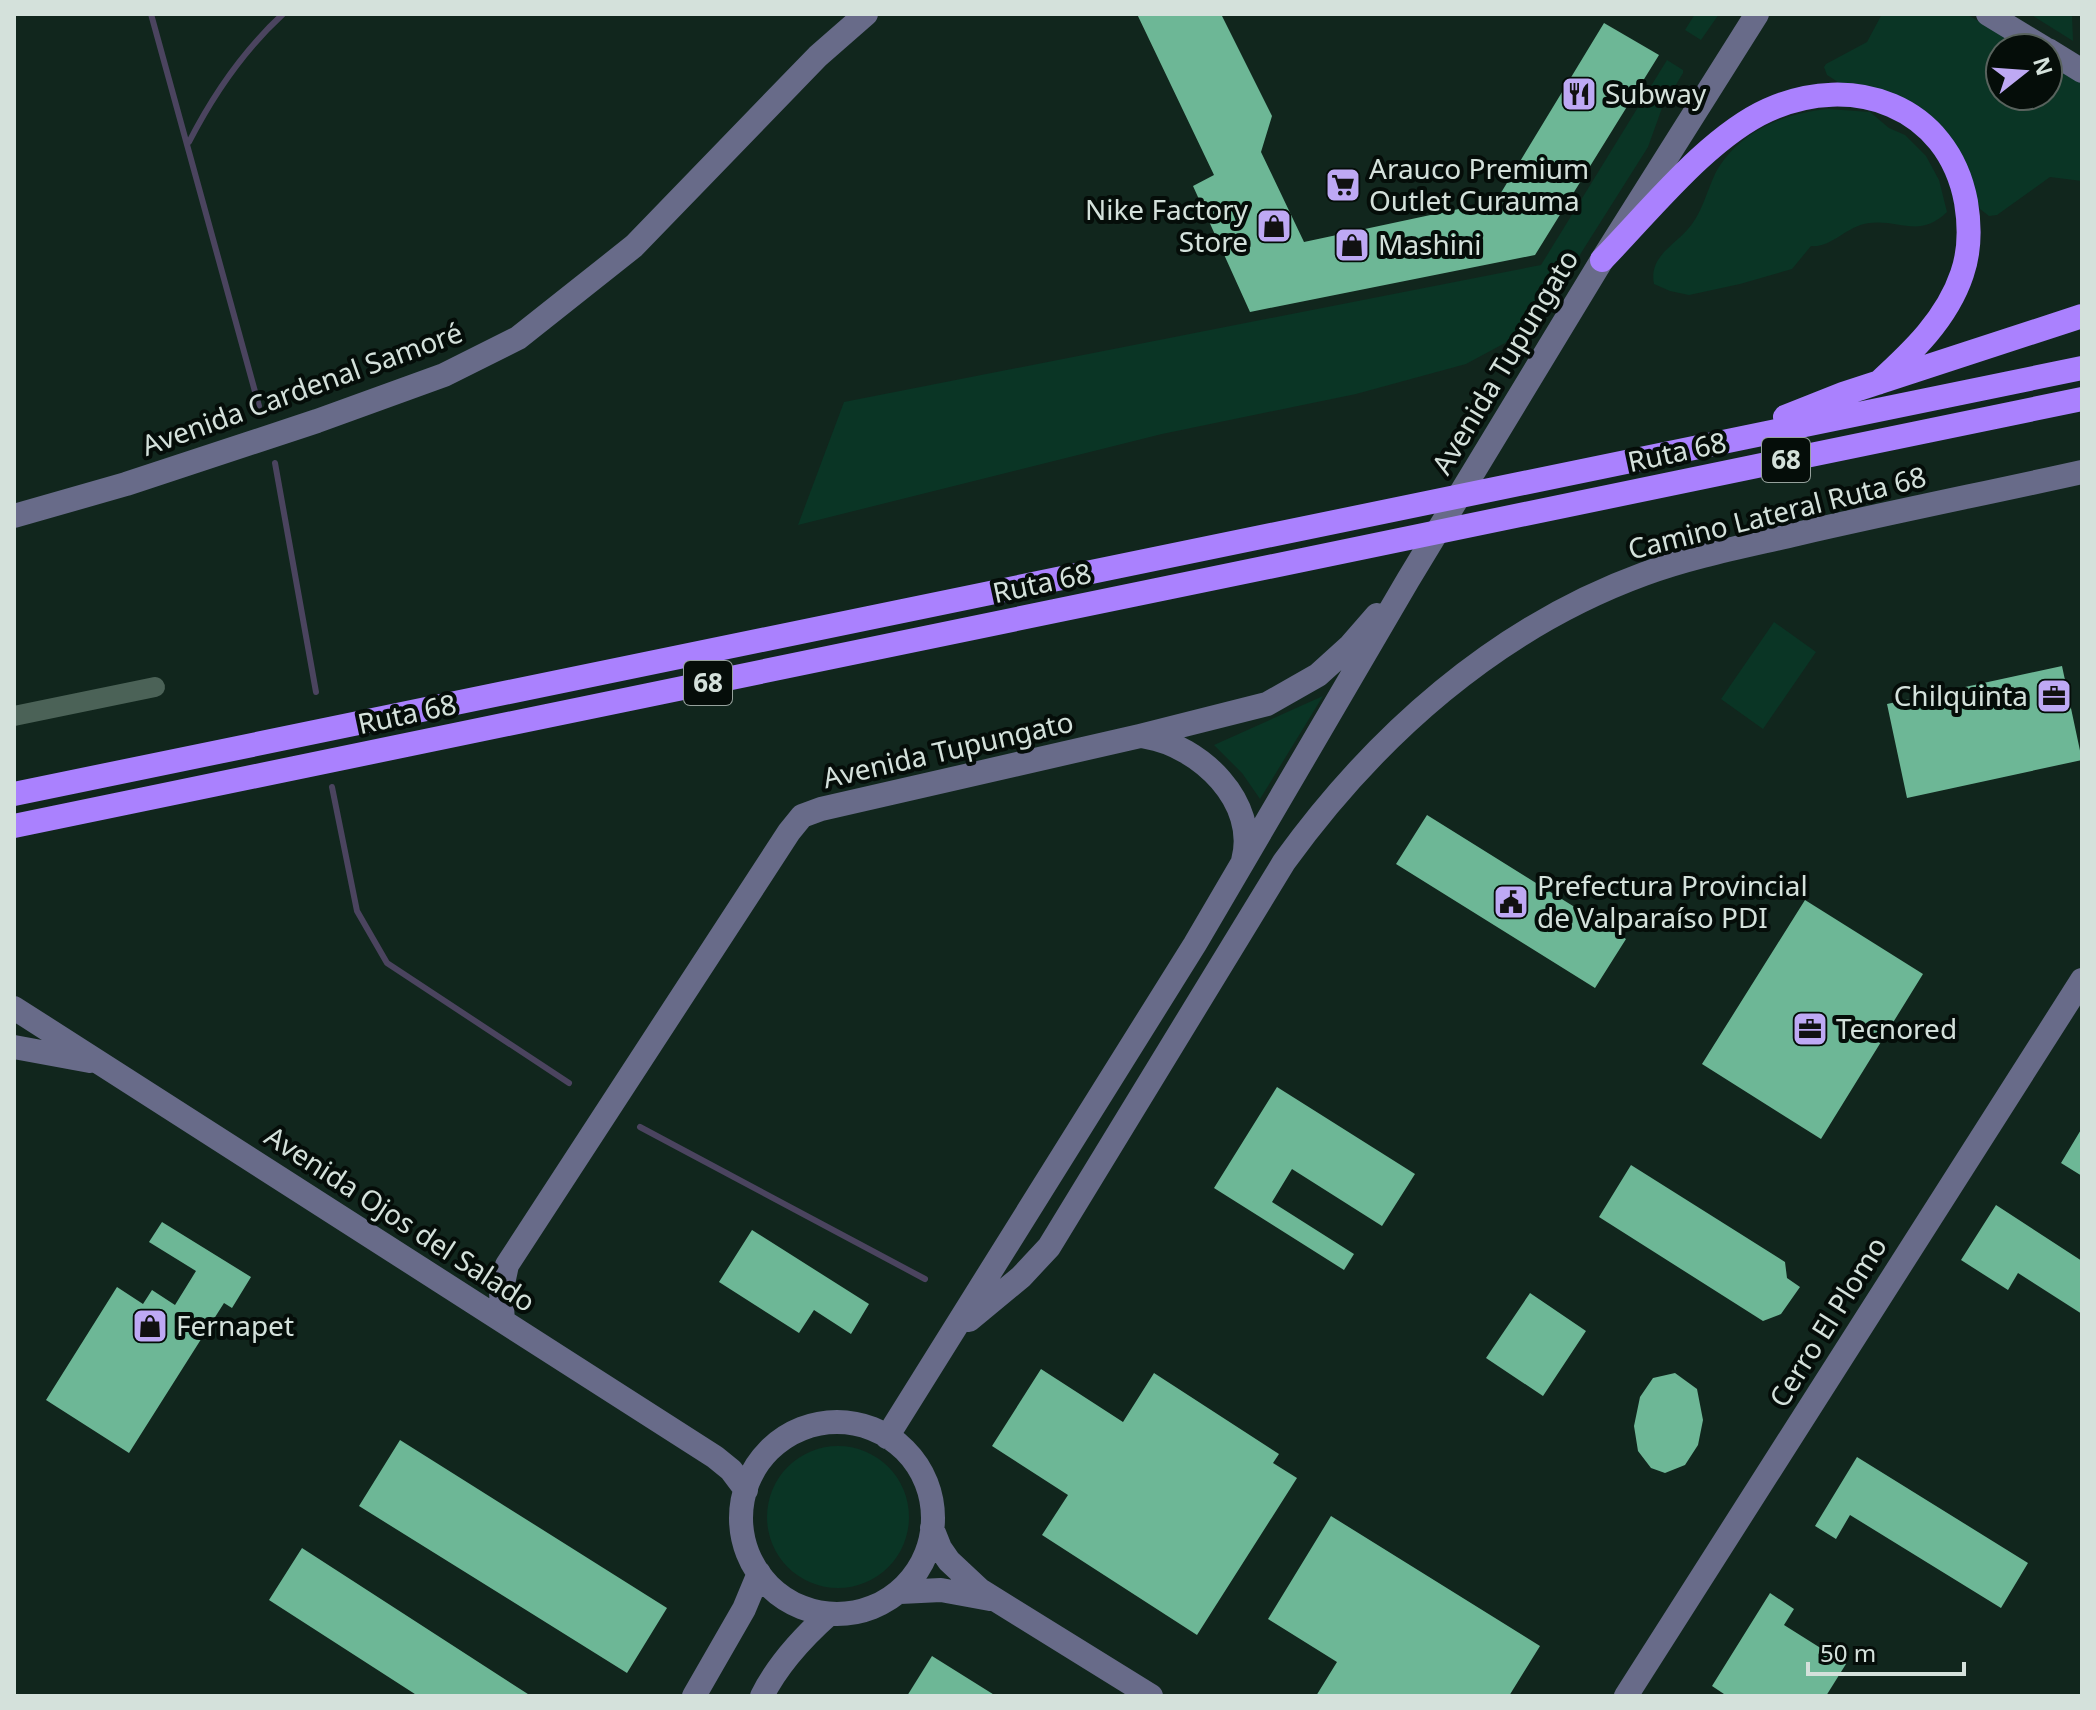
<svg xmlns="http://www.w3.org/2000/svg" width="2096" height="1710" font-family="'Noto Sans',sans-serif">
	<rect width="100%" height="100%" fill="#11261d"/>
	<path fill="#0a3525" d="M1695,14H1719L1701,40L1685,30Z
		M1882,14H1966L2026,48H2000V96H2048V61L2082,78V181L2050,177L1997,215L1989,216L1980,209L1969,177L1938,125L1919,106L1894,94L1853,83L1841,84L1827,75L1824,67L1826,64L1867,42Z
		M2030,14H2072L2073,41Z
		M1667,60L1683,70V73L1662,108L1648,147L1564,280L1505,343L1466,364L1356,394L1162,434L798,525L844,402L1541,265Z
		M1828,109L1870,112L1889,128L1905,135L1926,156L1939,180L1947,212C1919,239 1900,219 1869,223C1846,226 1832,248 1811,246L1792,269L1740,284L1689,295L1670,291L1654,284C1648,255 1678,244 1692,224C1703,209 1707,191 1715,174C1737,132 1784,113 1828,109Z
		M1774,622L1816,652L1763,729L1721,699Z
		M1323,696L1260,799L1242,773L1214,745Z
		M767 1517a71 71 0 1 1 142 0a71 71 0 1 1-142 0Z"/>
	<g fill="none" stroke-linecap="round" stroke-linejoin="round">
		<path stroke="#4b445f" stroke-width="6" d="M151,14L259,406
			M189,142C213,95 244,50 283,14
			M275,463L316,692
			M332,787L357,911L387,963L569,1083
			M640,1127L925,1279"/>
	</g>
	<path fill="#6db796" d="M1137,14H1221L1272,116L1261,152L1304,242L1496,201L1604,23L1659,55L1535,255L1250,312L1193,186L1214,175Z
		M2062,666L2082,760L1907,798L1887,704Z
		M1427,815L1626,939L1595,988L1396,864Z
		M1805,900L1923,974L1821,1139L1702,1064Z
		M1277,1087L1415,1174L1382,1226L1292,1169L1272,1202L1354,1254L1344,1270L1214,1188Z
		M2082,1128V1176L2061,1163Z
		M1631,1165L1785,1262L1787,1278L1800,1287L1781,1314L1763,1321L1599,1217Z
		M1996,1205L2082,1261V1314L2018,1273L2008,1290L1961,1260Z
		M162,1222L251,1277L232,1308L224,1303L129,1453L46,1400L117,1287L143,1304L152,1290L175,1305L196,1271L149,1242Z
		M752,1230L869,1304L851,1334L814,1310L799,1333L719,1282Z
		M1530,1293L1586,1331L1543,1396L1486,1358Z
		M1041,1369L1123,1422L1154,1373L1279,1454L1273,1463L1297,1478L1197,1635L1042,1535L1068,1495L992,1446Z
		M1675,1373L1697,1389L1703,1420L1698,1445L1685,1465L1665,1473L1651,1468L1638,1451L1634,1426L1640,1397L1653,1378Z
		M400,1440L667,1608L627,1673L359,1506Z
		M1857,1457L2028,1563L2001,1608L1850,1515L1836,1539L1815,1526Z
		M1331,1516L1540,1646L1509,1696H1316L1337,1662L1268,1619Z
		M302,1548L531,1696H418L269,1600Z
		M1770,1593L1794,1609L1784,1625L1846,1664L1826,1696H1727L1712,1686Z
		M932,1656L996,1696H907Z"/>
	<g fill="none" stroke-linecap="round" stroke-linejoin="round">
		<path stroke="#4b6257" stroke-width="20" d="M14,716L155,687"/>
		<path stroke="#686b89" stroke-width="24" d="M1988,14L2044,48
			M2048,50L2082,71
			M14,516L126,484L317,421L444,375L518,338L634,246L818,56L866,14
			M1146,737C1200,746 1259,802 1243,861
			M14,1008L715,1457L731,1470L746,1490
			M14,1047L90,1061
			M969,1320L1021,1277L1049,1247L1284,862C1375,736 1496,628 1644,574C1693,556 1746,546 1797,534C1892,512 1987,493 2082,472
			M503,1321L501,1293L507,1265L789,832L802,816L821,809L1140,736L1267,704L1318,675L1350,646L1377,615
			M741 1518a96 96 0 1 1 192 0a96 96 0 1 1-192 0Z
			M887,1437L1195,944L1408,580L1602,260L1757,14
			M932,1528L940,1548L949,1561L980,1590L1151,1696
			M900,1592L941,1590L990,1599
			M694,1696L744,1609L759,1573
			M762,1696C778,1664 802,1638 829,1614
			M1626,1696L2082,980"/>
		<path stroke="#aa81fe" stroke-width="24" d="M1602,260C1649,212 1708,137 1768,110C1852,72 1948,105 1966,202C1970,226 1970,251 1962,274C1947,319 1912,352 1878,383
			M1785,417L1843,394L2082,316
			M14,794L2082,368
			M14,826L2082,399"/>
	</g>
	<defs>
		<symbol id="restaurant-square" viewBox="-11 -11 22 22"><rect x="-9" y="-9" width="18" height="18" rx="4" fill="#bea9f4" stroke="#050d09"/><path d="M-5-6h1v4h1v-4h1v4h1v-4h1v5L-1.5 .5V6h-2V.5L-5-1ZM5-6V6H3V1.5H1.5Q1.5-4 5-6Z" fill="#111"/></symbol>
		<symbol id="supermarket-square" viewBox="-11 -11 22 22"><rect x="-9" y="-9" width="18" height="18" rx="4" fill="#bea9f4" stroke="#050d09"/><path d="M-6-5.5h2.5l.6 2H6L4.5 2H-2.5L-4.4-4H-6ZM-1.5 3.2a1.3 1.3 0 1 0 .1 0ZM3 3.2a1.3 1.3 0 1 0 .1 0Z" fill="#111"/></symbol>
		<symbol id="shop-square" viewBox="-11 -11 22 22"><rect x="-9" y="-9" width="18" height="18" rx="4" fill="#bea9f4" stroke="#050d09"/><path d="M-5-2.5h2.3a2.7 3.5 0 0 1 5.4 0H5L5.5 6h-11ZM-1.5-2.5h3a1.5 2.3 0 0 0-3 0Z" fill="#111"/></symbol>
		<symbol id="office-square" viewBox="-11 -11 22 22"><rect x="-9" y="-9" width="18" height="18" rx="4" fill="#bea9f4" stroke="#050d09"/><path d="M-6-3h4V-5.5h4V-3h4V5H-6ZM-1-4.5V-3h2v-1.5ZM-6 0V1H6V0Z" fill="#111"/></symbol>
		<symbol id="civic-square" viewBox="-11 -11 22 22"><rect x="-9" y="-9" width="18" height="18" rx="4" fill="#bea9f4" stroke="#050d09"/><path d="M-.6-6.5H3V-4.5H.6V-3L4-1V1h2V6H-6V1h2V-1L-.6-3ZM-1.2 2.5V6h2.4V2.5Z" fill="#111"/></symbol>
	</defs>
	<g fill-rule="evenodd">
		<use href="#restaurant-square" x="1559" y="74" width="40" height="40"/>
		<use href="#supermarket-square" x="1323" y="165" width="40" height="40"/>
		<use href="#shop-square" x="1254" y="206" width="40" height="40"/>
		<use href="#shop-square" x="1332" y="225" width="40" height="40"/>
		<use href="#office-square" x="2034" y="676" width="40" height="40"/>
		<use href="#civic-square" x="1491" y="882" width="40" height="40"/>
		<use href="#office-square" x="1790" y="1009" width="40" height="40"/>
		<use href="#shop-square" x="130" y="1306" width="40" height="40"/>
	</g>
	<g text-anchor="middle" stroke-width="8" stroke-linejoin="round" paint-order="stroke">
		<g fill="#050d09" stroke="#96a19c" stroke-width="2">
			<rect x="1762" y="438" width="48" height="44" rx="6"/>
			<rect x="684" y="661" width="48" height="44" rx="6"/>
		</g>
		<g font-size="26" font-weight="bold" fill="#d4e1db">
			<text x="1786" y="469">68</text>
			<text x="708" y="692">68</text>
		</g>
		<g font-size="28" fill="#d4e1db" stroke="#050d09" text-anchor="start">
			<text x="1605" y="104">Subway</text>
			<text x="1369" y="179">Arauco Premium<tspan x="1369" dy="32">Outlet Curauma</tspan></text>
			<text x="1248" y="220" text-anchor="end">Nike Factory<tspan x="1248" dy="32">Store</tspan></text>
			<text x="1378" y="255">Mashini</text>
			<text x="2028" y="706" text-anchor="end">Chilquinta</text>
			<text x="1537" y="896">Prefectura Provincial<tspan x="1537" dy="32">de Valparaíso PDI</tspan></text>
			<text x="1836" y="1039">Tecnored</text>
			<text x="176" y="1336">Fernapet</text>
		</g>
		<g font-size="28" fill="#d4e1db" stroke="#050d09">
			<text transform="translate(1505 362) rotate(-59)" y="10">Avenida Tupungato</text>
			<text transform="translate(302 389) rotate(-20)" y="10">Avenida Cardenal Samoré</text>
			<text transform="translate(1677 452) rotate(-12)" y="10">Ruta 68</text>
			<text transform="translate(1777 513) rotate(-14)" y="10">Camino Lateral Ruta 68</text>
			<text transform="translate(1042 583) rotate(-12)" y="10">Ruta 68</text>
			<text transform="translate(407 714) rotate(-12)" y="10">Ruta 68</text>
			<text transform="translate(948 750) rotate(-13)" y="10">Avenida Tupungato</text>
			<text transform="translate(400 1219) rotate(33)" y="10">Avenida Ojos del Salado</text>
			<text transform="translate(1828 1322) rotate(-58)" y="10">Cerro El Plomo</text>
		</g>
	</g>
	<rect width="2096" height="1710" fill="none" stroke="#d4e1db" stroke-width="32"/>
	<g transform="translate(2024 72) rotate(73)"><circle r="38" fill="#050d09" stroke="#58625d" stroke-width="2"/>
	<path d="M0-6L14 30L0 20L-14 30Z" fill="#bea9f4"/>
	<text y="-12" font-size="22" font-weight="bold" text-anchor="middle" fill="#d4e1db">N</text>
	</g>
	<path d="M1808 1662v12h156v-12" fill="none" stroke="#d4e1db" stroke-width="4"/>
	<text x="1820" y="1662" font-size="24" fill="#d4e1db" stroke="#050d09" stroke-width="6" paint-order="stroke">50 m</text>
</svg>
